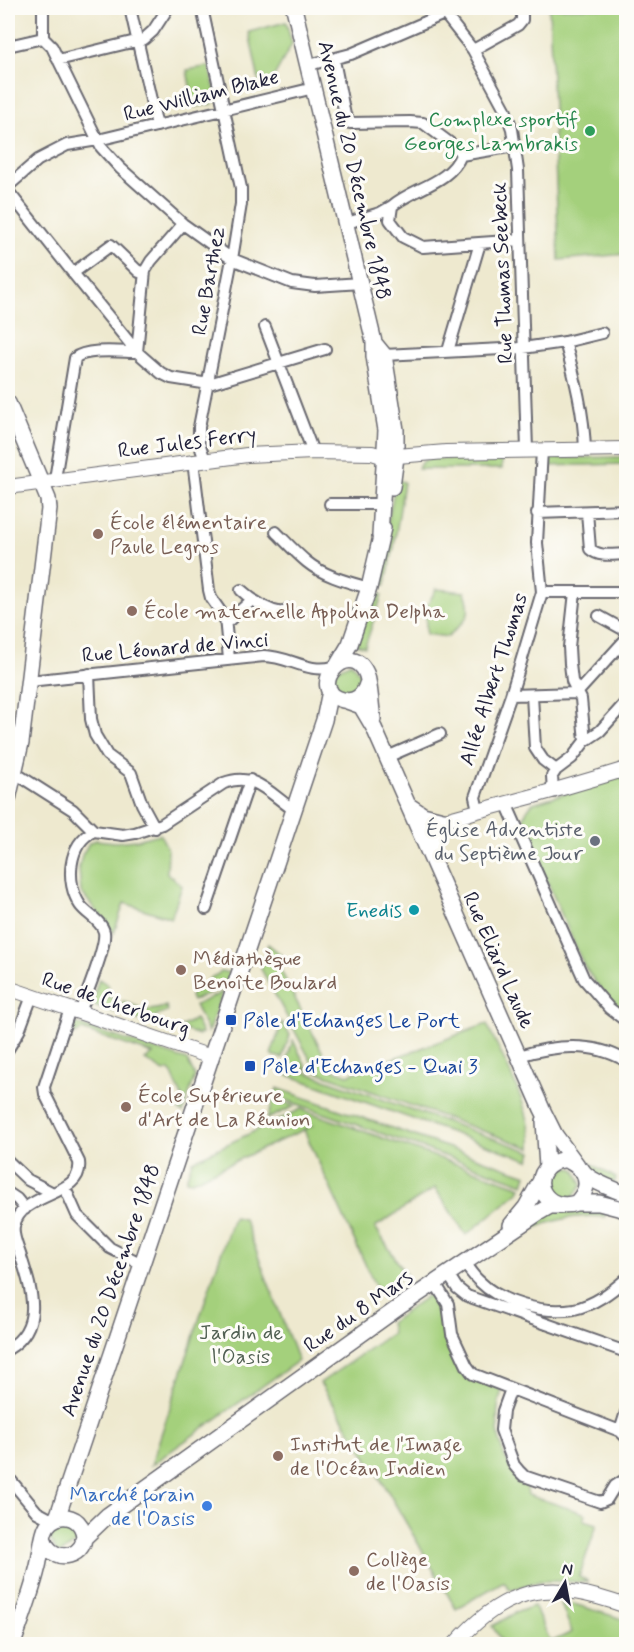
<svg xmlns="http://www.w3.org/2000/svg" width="634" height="1652" font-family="Mynerve,sans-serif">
	<rect width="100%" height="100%" fill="#fdfcf7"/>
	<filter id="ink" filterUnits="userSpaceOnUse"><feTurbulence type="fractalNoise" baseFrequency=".0167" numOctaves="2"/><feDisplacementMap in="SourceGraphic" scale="12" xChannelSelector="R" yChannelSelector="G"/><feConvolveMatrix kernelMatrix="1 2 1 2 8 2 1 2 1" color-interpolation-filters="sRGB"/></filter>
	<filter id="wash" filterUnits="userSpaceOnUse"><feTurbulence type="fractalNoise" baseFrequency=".008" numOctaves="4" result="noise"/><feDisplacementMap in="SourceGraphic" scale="24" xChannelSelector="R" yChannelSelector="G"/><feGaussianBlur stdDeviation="1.35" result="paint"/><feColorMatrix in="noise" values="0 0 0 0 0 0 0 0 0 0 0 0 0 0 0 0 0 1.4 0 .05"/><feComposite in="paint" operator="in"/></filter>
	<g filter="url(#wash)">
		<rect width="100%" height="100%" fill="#eee9cf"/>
		<path fill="#a4d07c" stroke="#63795c" stroke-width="1.5" d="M549,8H626V254L559,260Z
			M286,22L292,44L268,87L261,91L249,32Z
			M209,66L217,97L212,104L194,107L187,70Z
			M499,455L502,458V469H418C421,459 430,458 439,456L440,459L496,458Z
			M545,455L551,458L626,457V464L545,466Z
			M396,480L404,482L394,547L385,585L376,583Z
			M436,589L465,592C474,618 465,619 448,637L426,634V608Z
			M372,592L382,595L365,647L356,644Z
			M351,662L367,684L341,700L330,673Z
			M626,775V1012C608,1000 596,984 584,966L524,828C523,817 525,811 533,803Z
			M160,834L168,850L167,873L182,886L171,918L124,903L114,933L81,892L79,868L82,855L89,843L96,840L115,842L136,840Z
			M268,944L283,956L280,969L331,1069L348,1075L487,1024C501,1055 535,1115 531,1148L317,1072L261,969Z
			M221,971L229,973L225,986L192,1001L190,996L193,992L198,991L210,978L218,974Z
			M99,979L108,985L106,996L118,1000L115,1012L91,1004Z
			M223,992L208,1032L195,1005Z
			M123,1001C140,1008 147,1014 166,1006L168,1011L145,1022L118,1013Z
			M195,1019L202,1033L199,1035L179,1028Z
			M71,1022L187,1060L195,1076L183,1113L178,1109L183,1099L170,1070L164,1072L145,1060L153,1054L82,1030L76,1034L71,1032L69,1029Z
			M282,1022L290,1035L282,1058L271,1055Z
			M293,1040L308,1070L286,1062Z
			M285,1065L532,1152L529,1160L282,1073Z
			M277,1088L527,1175L524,1184L275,1096Z
			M274,1099L295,1106L267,1119Z
			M301,1109L521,1187L519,1192L466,1235L435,1188L375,1227L406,1275L377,1290L304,1130L314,1125L192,1181L186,1180L192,1161Z
			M567,1139L588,1162L616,1178L614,1183C586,1172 583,1162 567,1139Z
			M558,1166L575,1169L582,1185L572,1199L551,1195L547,1179Z
			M553,1209L606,1210L605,1217C577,1214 548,1221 523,1233L521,1229Z
			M233,1217L244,1219L298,1361L151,1465Z
			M430,1294L468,1377L502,1390C492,1420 498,1464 526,1482L528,1495L586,1514L584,1520L597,1524L579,1577L588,1581V1582L540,1581L510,1590L504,1581L456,1609L386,1488L320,1383L392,1333L390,1323Z
			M62,1516L83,1539L58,1555L45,1529Z
			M561,1604H574L626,1620V1644H504L492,1626L515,1613L534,1606L551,1642L572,1632Z"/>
	</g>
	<g filter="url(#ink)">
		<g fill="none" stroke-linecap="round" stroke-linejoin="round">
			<defs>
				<path id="minor" d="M43,8V38L52,47L101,147L120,168L183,224L232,259L292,283L315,286L361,283
					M130,8L157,126
					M202,8L241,188V204L232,259L199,427V443L205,460
					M440,8L473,50L505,109L512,129L518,170L527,450
					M8,46L43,38
					M473,50L518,25L522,20V8
					M58,60L144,39L153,31L168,8
					M334,60L345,115L350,123L410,122L423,123L458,149L461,155
					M309,65L351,54L444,14
					M515,146L461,155C450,183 413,188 392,206L390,220L403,237L423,247L520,240
					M8,186L38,160L67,145L98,140L314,88
					M8,191L73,273L111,245L139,272L145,271L151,261L183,224
					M347,223L380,213L392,206
					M73,273L137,352L161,373L171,378L209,384L325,349
					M265,327L313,452
					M565,342C575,378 584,413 585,450
					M448,351L480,243
					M384,355L523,348L565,342L602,333
					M193,461L209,590L211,598L225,618L229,659
					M55,479L75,358C87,348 121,352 137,352L145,271
					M330,504H381
					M587,512L590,549C600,558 614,554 626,554
					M537,513L626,510
					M276,532C286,542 296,553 307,562C324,576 348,582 369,588
					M241,590C253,601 266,610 282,613L288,609
					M542,592H626
					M599,616L626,631
					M226,623L252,600
					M89,674L91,719L95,735L107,755L131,773L142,804L155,828
					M29,681L264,656C289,656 308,674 333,667
					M511,695L577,693L626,639
					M532,695L535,748L543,760L556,770
					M8,732L21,743
					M585,741L600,731L626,702
					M387,757L440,734
					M15,773L73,810L94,831L123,835L135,833L162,824L224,783C254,771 270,794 294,810
					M553,792L552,776L556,770L572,758L585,741L581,699L572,681L570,664L569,647L575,592
					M506,803L584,979L609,1008L626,1021
					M478,810L475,797L511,695L542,592L537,543L542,450
					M206,909L250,780
					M80,1013C85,996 107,947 104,932C102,921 86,914 80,905C65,883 68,843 94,831
					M8,1049L19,1031L32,996
					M519,1056C555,1045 593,1041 626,1061
					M8,1161L28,1180L51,1192
					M65,1188L77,1215L110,1248L142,1264
					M8,1193L17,1199L25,1209
					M464,1263C469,1269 473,1276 479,1281C501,1303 543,1314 574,1309C594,1305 611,1292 626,1279
					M448,1274L457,1288L467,1296L626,1352
					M435,1283L448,1304L452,1334L467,1366L473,1374L620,1431L626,1437
					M8,1349C44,1327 32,1291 21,1257C18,1247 12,1236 14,1226C21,1191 84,1197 79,1162L45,1094L44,1087L70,1009
					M511,1389L503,1411L501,1430L514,1465L519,1471L524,1476L600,1502L607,1499L615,1486L626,1479
					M620,1431L626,1412
					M8,1477L37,1512L52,1520"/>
				<path id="tertiary" d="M8,487L247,455L313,452L372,453L385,457L446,452L626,449
					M417,826C442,822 465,814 489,808C535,796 581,783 626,769
					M8,988L211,1057
					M455,1644C509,1583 553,1580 626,1606"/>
				<path id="secondary" d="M294,8L374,342V356L386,430L380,536
					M375,344L384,355L396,430V457L392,487
					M8,403L48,499L49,509L21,743L8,799
					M338,664L350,644L369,588L383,528
					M367,684C364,695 355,703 343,700C304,690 349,637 366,673C370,682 371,708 373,719
					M347,701L361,706L374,728L542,1109L555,1135L577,1165
					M408,805L423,815L447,821L435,838L430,855
					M544,1121L547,1167
					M583,1171C589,1184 586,1193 576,1203C545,1213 528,1178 552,1164C570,1152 578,1170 592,1179C602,1185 615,1190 626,1194
					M576,1203H599L626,1210
					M511,1225L526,1207L541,1180
					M57,1518L324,720L330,691
					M83,1539L108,1515L402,1305L538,1213L550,1206H561
					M13,1644C21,1620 31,1595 37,1570C41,1558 41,1535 47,1526C52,1518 62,1515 71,1518C77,1520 81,1525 83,1531C90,1556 53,1567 44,1540"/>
			</defs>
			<use href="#minor" stroke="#69686f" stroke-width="14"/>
			<use href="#tertiary" stroke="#69686f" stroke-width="16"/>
			<use href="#secondary" stroke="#69686f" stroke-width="18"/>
			<use href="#minor" stroke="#fff" stroke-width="10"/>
			<use href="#tertiary" stroke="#fff" stroke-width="14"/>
			<use href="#secondary" stroke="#fff" stroke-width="15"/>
		</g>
	</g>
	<circle fill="#2e9e5b" stroke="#fdfcf7" stroke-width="2" cx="590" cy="131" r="6"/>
	<g fill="#8d6e63" stroke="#fdfcf7" stroke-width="2">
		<circle cx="98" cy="534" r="6"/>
		<circle cx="132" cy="611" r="6"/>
		<circle cx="181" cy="970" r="6"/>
		<circle cx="126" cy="1107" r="6"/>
		<circle cx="278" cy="1456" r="6"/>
		<circle cx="354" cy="1571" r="6"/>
	</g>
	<circle fill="#6b7280" stroke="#fdfcf7" stroke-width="2" cx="595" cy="841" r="6"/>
	<circle fill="#0f9aa8" stroke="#fdfcf7" stroke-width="2" cx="414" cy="910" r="6"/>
	<g fill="#1a4fb4" stroke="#fdfcf7" stroke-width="2">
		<rect x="225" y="1014" width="12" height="12" rx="3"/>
		<rect x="244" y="1060" width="12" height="12" rx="3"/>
	</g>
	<circle fill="#3f7fe0" stroke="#fdfcf7" stroke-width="2" cx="207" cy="1506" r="6"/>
	<g text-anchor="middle" stroke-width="6" stroke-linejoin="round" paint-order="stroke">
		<g font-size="21" fill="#22223b" stroke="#fdfcf7">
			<text transform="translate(201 95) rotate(-14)" y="7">Rue William Blake</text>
			<text transform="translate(355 170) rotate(77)" y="7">Avenue du 20 Décembre 1848</text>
			<text transform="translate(502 273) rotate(-92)" y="7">Rue Thomas Seebeck</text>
			<text transform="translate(208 281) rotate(-80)" y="7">Rue Barthez</text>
			<text transform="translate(187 442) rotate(-7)" y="7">Rue Jules Ferry</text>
			<text transform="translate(175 647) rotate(-5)" y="7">Rue Léonard de Vinci</text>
			<text transform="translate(493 679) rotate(-72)" y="7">Allée Albert Thomas</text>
			<text transform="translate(499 960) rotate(66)" y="7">Rue Eliard Laude</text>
			<text transform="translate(116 1003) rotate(19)" y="7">Rue de Cherbourg</text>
			<text transform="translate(110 1290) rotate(-71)" y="7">Avenue du 20 Décembre 1848</text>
			<text transform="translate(358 1311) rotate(-35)" y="7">Rue du 8 Mars</text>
		</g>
		<g font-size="21" fill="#27864d" stroke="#fdfcf7" text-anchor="end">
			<text x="578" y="126">Complexe sportif<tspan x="578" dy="24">Georges Lambrakis</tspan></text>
		</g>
		<g font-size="21" fill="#785e54" stroke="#fdfcf7" text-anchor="start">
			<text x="110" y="529">École élémentaire<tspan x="110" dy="24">Paule Legros</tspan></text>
			<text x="144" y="618">École maternelle Appolina Delpha</text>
			<text x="193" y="965">Médiathèque<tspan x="193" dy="24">Benoîte Boulard</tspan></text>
			<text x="138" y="1102">École Supérieure<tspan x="138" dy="24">d'Art de La Réunion</tspan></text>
			<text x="290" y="1451">Institut de l'Image<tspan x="290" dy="24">de l'Océan Indien</tspan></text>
			<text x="366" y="1566">Collège<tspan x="366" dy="24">de l'Oasis</tspan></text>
		</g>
		<g font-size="21" fill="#5b616d" stroke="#fdfcf7" text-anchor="end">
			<text x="583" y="836">Église Adventiste<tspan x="583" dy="24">du Septième Jour</tspan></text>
		</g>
		<g font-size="21" fill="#0d838f" stroke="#fdfcf7" text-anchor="end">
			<text x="402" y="917">Enedis</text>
		</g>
		<g font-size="21" fill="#164399" stroke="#fdfcf7" text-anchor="start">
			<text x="243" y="1027">Pôle d'Echanges Le Port</text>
			<text x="262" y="1073">Pôle d'Echanges - Quai 3</text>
		</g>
		<g font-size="21" fill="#505f52" stroke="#fdfcf7">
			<text x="241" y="1339">Jardin de<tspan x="241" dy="24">l'Oasis</tspan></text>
		</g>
		<g font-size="21" fill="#366cbe" stroke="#fdfcf7" text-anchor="end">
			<text x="195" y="1501">Marché forain<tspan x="195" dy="24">de l'Oasis</tspan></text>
		</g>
	</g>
	<rect width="634" height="1652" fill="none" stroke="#fdfcf7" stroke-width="30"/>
	<g transform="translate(565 1583) rotate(10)" stroke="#fdfcf7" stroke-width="4.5" paint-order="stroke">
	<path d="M0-4.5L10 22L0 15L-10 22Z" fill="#22223b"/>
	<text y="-9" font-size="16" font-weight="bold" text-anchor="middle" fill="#22223b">N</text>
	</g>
</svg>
